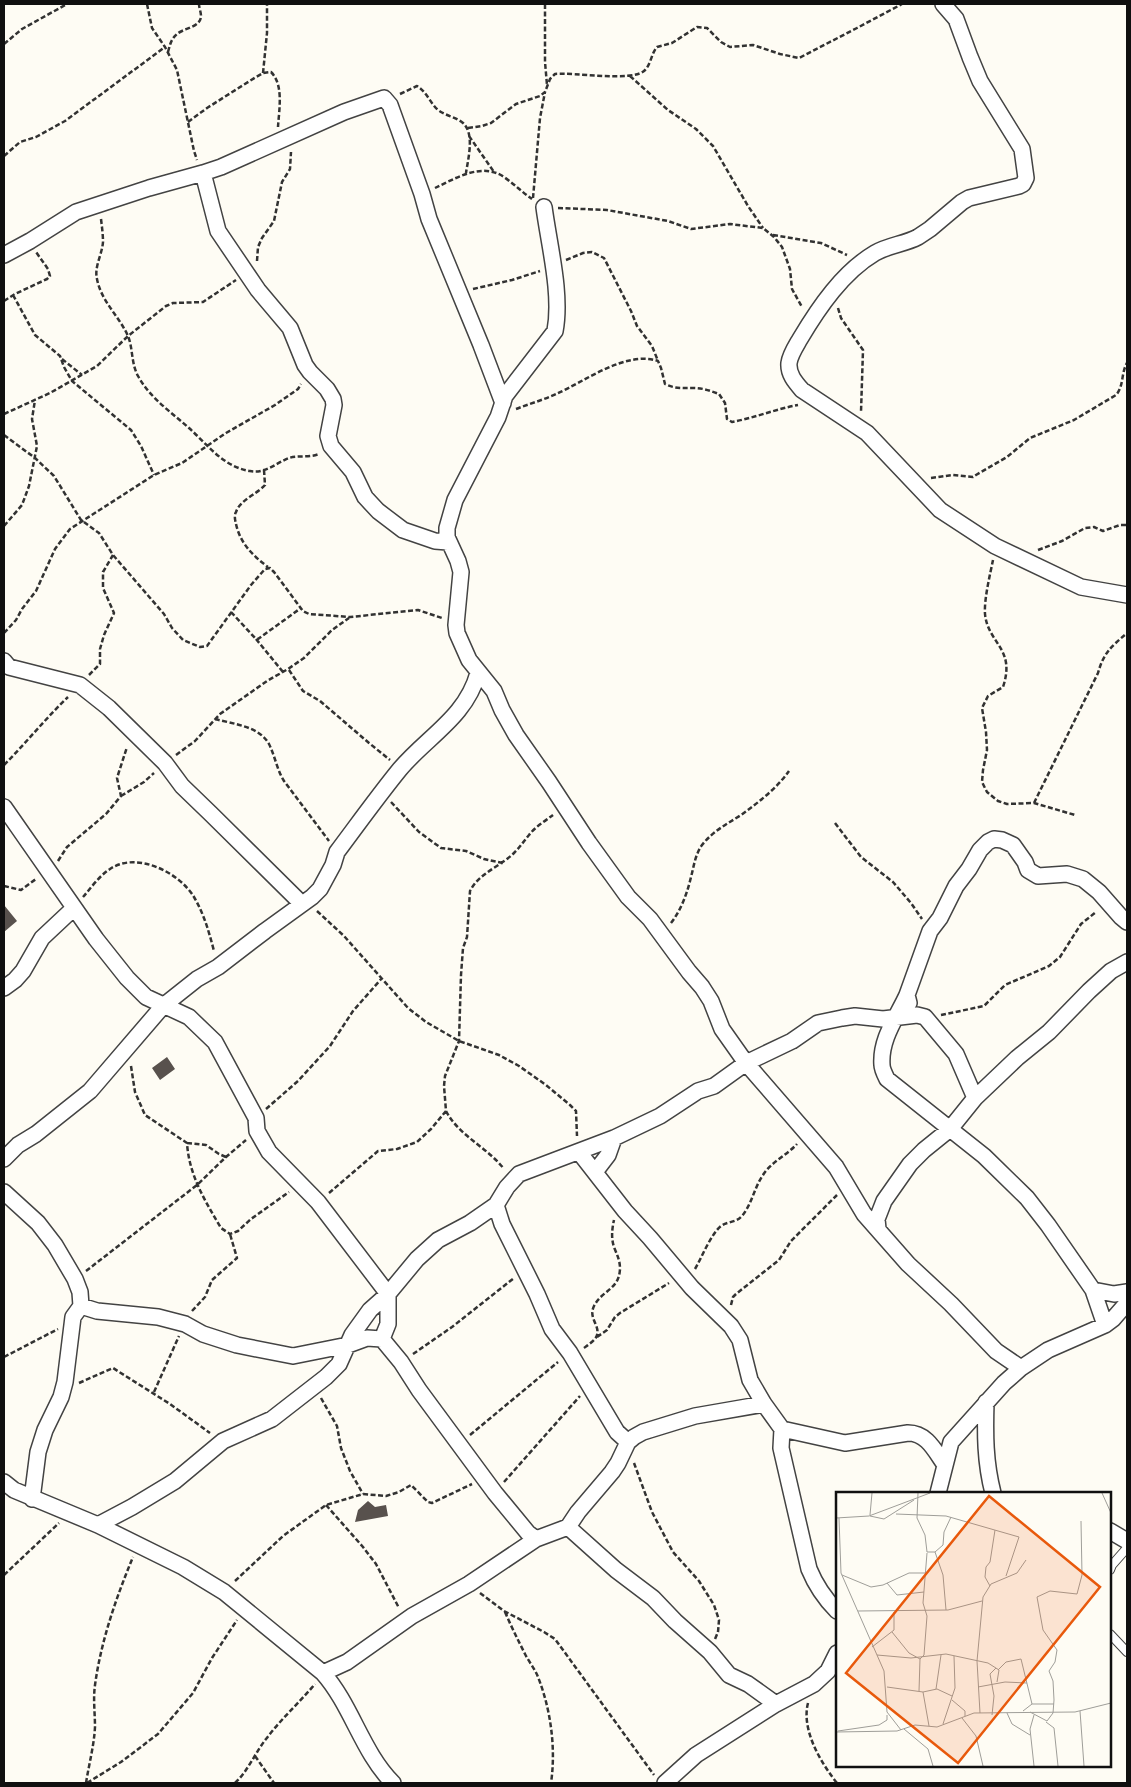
<svg xmlns="http://www.w3.org/2000/svg" width="1131" height="1787" font-family="'PT Serif',serif">
	<rect width="100%" height="100%" fill="#fefcf4"/>
	<path fill="#58514d" d="M4,905L17,921L4,932Z
		M167,1057L175,1069L160,1080L152,1068Z
		M368,1501L375,1507L386,1505L388,1516L355,1522L358,1510Z"/>
	<g fill="none" stroke-linecap="round" stroke-linejoin="round">
		<defs>
			<path id="lane" d="M1110,1570L1112,1565L1127,1548
				M1110,1634L1127,1652"/>
			<path id="street" d="M943,4L956,19L970,57L980,81L1022,149L1026,178L1023,184L1019,186L969,198L962,202L930,229L918,237C905,244 889,245 875,253C843,272 819,307 800,339C796,346 790,355 789,363C788,374 795,382 802,390L867,433L940,510L995,546L1081,587L1127,595
				M203,173L218,231L258,290L290,328L305,365L310,372L327,389L333,399L334,405L328,436L331,446L353,472L365,497L378,511L403,530L435,541L448,542
				M544,207C549,245 562,294 555,331L505,396L498,417L455,500L447,528V537L458,561L461,572L456,625L457,633L469,660L494,691L502,710L516,735L549,782L589,843L628,897L650,919L689,972L702,987L711,1001L722,1029L746,1063L836,1167L864,1214L908,1264L951,1304L996,1351L1021,1368
				M4,255L30,241L76,212L149,188L203,173L221,167L344,112L384,98L390,105L422,194L429,219L481,345L503,403
				M4,661L9,667L80,685L109,708L165,763L182,786L211,814L302,904
				M4,807L96,939L127,978L146,997L189,1017L215,1042L256,1118L257,1131L269,1152L318,1202L388,1294V1324L382,1339
				M4,988L15,980L23,971L42,938L74,908
				M907,995C897,1017 880,1039 882,1065C882,1069 885,1075 887,1079L984,1156L1027,1198L1048,1225L1093,1290L1105,1325
				M909,1003L907,995L930,931L940,918L956,886L969,869L980,850L988,842L994,839L1002,840L1013,845L1025,862L1028,870L1038,876L1067,874L1083,879L1099,892L1121,917L1127,922
				M579,1152L625,1211L650,1238L692,1288L731,1326L740,1340L750,1380L764,1404L782,1429L781,1448L809,1569C816,1586 824,1598 837,1611
				M4,1159L18,1145L36,1134L90,1091L163,1006L197,979L218,967L265,931L312,897L320,889L333,865L337,852C358,824 378,796 400,769C428,736 466,717 478,673
				M595,1172L608,1155L614,1138
				M4,1192L38,1223L55,1245L75,1279L80,1292L81,1306L73,1317L65,1382L61,1397L45,1430L38,1452L32,1499
				M496,1205L502,1224L537,1294L552,1329L570,1353L617,1432L628,1442
				M878,1229L877,1219L884,1201L910,1164L924,1150L950,1129L975,1098L1017,1058L1049,1032L1089,991L1111,971L1127,962
				M1093,1290L1114,1294L1127,1292
				M81,1306L97,1311L158,1317L185,1324L203,1334L237,1345L293,1356L348,1345L367,1338L382,1339L401,1362L419,1390L495,1493L528,1533L536,1539
				M986,1402C985,1434 985,1462 993,1493
				M782,1429L845,1443L908,1433C927,1433 935,1451 945,1465
				M4,1482L14,1490L98,1525L183,1567L224,1592L323,1673C352,1706 362,1752 393,1783
				M938,1493L951,1442L1004,1383L1021,1368L1048,1350L1105,1325L1113,1319L1127,1303
				M98,1525L132,1507L175,1481L223,1441L272,1419L326,1377L339,1364L352,1335L370,1310L388,1294L417,1259L438,1240L470,1223L496,1205L507,1187L519,1174L614,1138L660,1116L698,1091L714,1086L746,1063L792,1041L818,1023L842,1018L855,1016L883,1019L917,1015L925,1017L956,1054L975,1098
				M568,1527L616,1570L653,1598L675,1621L710,1652L729,1675L748,1684L776,1704
				M1110,1531L1127,1541
				M323,1673L347,1662L412,1616L469,1584L536,1539L568,1527L578,1512L612,1472L618,1463L628,1442L634,1437L643,1432L695,1416L764,1404
				M665,1783L696,1755L776,1704L814,1684L828,1671L837,1653"/>
		</defs>
		<use href="#lane" stroke="#434343" stroke-width="10"/>
		<use href="#street" stroke="#434343" stroke-width="18"/>
		<path stroke="#323232" stroke-width="2.5" stroke-dasharray="5 2.5" stroke-linecap="butt" d="M147,4L152,28L165,47L177,70L194,151L197,160
			M545,4V62L547,85
			M4,44L22,29L67,4
			M168,52C170,45 171,39 177,34C184,28 201,27 201,16C201,12 199,8 199,4
			M263,73L267,33V4
			M630,76L668,110L696,129L713,146L748,206L763,228
			M400,94L417,86C427,92 430,103 438,110C446,116 456,117 463,123C475,134 468,159 466,173
			M188,122L207,108L256,77L263,73L271,72C284,85 279,110 278,127
			M468,128L482,126L491,123L516,104L540,96L545,92L550,79L555,74C574,72 631,82 644,71C651,65 651,54 657,47L672,43L697,27L707,28L721,42L730,47L753,45L780,54L799,58L857,28L902,4
			M469,136L494,172
			M4,156L20,142L36,137L65,121L165,47
			M435,188C456,178 482,162 504,177C514,184 522,192 532,199
			M533,198L540,118L545,92
			M558,208L607,210L668,221L691,229L730,224L763,228L774,237L782,247L790,269L792,289L802,307
			M101,219C102,227 103,235 103,242C102,255 94,267 97,279C101,301 119,316 128,336C133,348 131,363 138,376C150,398 171,412 189,428C207,444 223,467 250,471C265,474 276,463 289,458C298,455 309,458 319,454
			M773,235L821,243L847,255
			M566,260L583,253L592,252L604,258L631,311L637,326L652,346L658,361
			M257,261L258,247L262,238L274,221L282,182L290,169L291,152
			M473,289L512,280L540,271
			M13,295L35,335L60,356L64,367L72,381L131,430L141,446L154,475
			M4,301L15,294L47,279L50,276L48,269L36,252
			M838,308L841,318L863,350L861,412
			M62,359L82,375
			M516,409C529,404 543,400 556,394C584,382 626,350 658,361L661,368L665,384C675,389 683,388 694,388C703,388 711,391 719,394L725,403L727,419L732,422C754,418 776,409 798,405
			M4,414L50,393L97,366L128,336L166,306L173,303L203,302L236,280
			M4,435L35,458L54,476L81,520L99,533L113,555L164,614L172,628L183,640L200,647L207,646L251,585L265,569L270,568L274,572L303,611L309,614L350,617L418,610L442,618
			M264,470L265,485C257,494 240,500 236,512C234,515 235,520 236,524C240,543 253,556 268,567
			M931,478L953,475L973,477L976,475L1007,457L1030,438L1074,420L1116,395C1124,386 1121,373 1127,363
			M4,526L22,505L29,486L37,446L32,419L35,400
			M1038,550L1062,541L1085,528L1094,527L1103,531L1120,525H1127
			M993,560C990,575 984,599 985,614C988,644 1016,648 1003,687L988,696L982,708L986,732L987,750L983,770L982,782L987,792L998,801L1007,804L1034,803L1075,815
			M231,612L255,638L258,639L301,608
			M4,633L16,620L22,609L36,591L55,549L70,529L154,475L182,463L226,433L275,405L298,389L301,384
			M256,639L283,672
			M289,670L303,691L320,701L369,743L390,760
			M89,675L100,664V649L104,635L114,613L103,588V572L113,555
			M215,719C233,724 259,726 269,744C275,756 277,770 284,781L329,841
			M176,755L195,741L220,714L267,681L288,669L304,658L332,630L349,618
			M4,765C26,743 45,719 68,697
			M121,796L144,782L154,773
			M391,802L419,832L441,848L466,851L484,859L503,863
			M1034,803L1098,673C1104,652 1111,647 1127,633
			M835,823L861,857L893,882L911,903L922,919
			M58,861L67,847L106,814L121,796L117,778L127,747
			M4,886L21,890L36,879
			M83,897C91,888 99,876 110,869C136,851 179,872 194,897C204,914 209,932 214,951
			M317,911L344,936L408,1008L426,1022L459,1041L499,1055L519,1066L546,1085L570,1105L576,1111L577,1136
			M671,923C681,910 687,894 691,877C694,866 695,855 702,845C713,831 727,824 741,815C759,802 777,788 789,771
			M941,1015L984,1006L1005,985L1049,966L1060,957L1081,924L1096,912
			M131,1066L135,1092L145,1115L187,1143C189,1175 205,1201 221,1228L230,1234L238,1231L251,1219L289,1192
			M266,1109L298,1081L330,1046L353,1011L382,978
			M446,1111C459,1136 487,1147 504,1169
			M187,1143L206,1145L219,1154L226,1157
			M329,1193L378,1151L397,1149L417,1142L431,1129L446,1111L444,1086L445,1076L459,1041L461,975L463,948L467,937L470,891C479,873 501,866 514,853C520,847 524,841 529,835C535,827 545,821 553,815
			M695,1269C702,1257 711,1234 721,1226C728,1221 736,1223 742,1216C752,1204 754,1188 763,1175C771,1162 787,1155 797,1144
			M86,1271L197,1185L226,1157L246,1140
			M731,1305L733,1297L736,1294L779,1260L791,1241L837,1195
			M192,1311L205,1297L212,1280L237,1258L230,1234
			M597,1337L607,1330L615,1317L620,1313L669,1283
			M584,1348C588,1345 596,1340 597,1335C600,1325 588,1318 594,1306C602,1290 619,1290 620,1269C620,1260 617,1255 614,1247C611,1238 612,1229 614,1220
			M413,1354L452,1327L514,1278
			M4,1357L58,1329
			M79,1383L113,1368L170,1404L210,1433
			M154,1392L179,1336
			M321,1398L337,1426L341,1448L350,1471L363,1494
			M470,1435L558,1362
			M634,1463L652,1512L673,1552L699,1581L714,1605L719,1620L718,1632L715,1639
			M504,1482L580,1396
			M326,1505L363,1547L376,1564L399,1608
			M4,1575L59,1523
			M235,1581L283,1536L326,1505L363,1494L386,1496L399,1492L411,1485L428,1502L432,1503L472,1484
			M480,1593L504,1611L544,1632L555,1639L654,1775
			M505,1612C511,1626 518,1640 525,1654C529,1662 535,1669 538,1677C551,1710 556,1749 551,1783
			M808,1703C801,1730 821,1763 837,1783
			M255,1756L274,1783
			M86,1783C89,1764 94,1746 95,1727C95,1713 93,1699 95,1685C101,1641 116,1598 133,1557
			M87,1783L121,1762L158,1734L193,1693L212,1658L237,1620
			M235,1783C248,1771 255,1753 266,1739C281,1719 299,1703 315,1684"/>
		<use href="#lane" stroke="#fff" stroke-width="8"/>
		<use href="#street" stroke="#fff" stroke-width="15"/>
	</g>
	<g transform="translate(836 1492)">
		<rect width="275" height="275" fill="#fefcf4"/>
		<path fill="none" stroke="#9f9e99" stroke-width="1" d="M82,1L81,26L89,43L91,60H99L107,53L108,40L115,25M266,1L275,21M60,22L110,24L183,45L170,84M34,23L36,1M34,24L48,27L78,8M0,26L33,24L94,1M3,26L5,81L48,179L51,220L65,238M99,60L107,83L110,118M6,83L35,95L47,93L73,81H89M51,91L61,103L88,100M154,94L149,85L150,75L154,70L159,38M22,119L112,118L146,109M56,140L73,161L84,167L83,199M36,155L58,138V120M41,163L75,166L110,162L152,171L163,178L161,190M84,167L88,163L91,124L87,111L91,61M162,178L170,170L185,167L196,212L187,219M51,195L87,200L101,197L116,204M142,195L169,190L191,191M100,197L105,163M87,200L93,234M116,208L129,219V224M196,212H218M244,219L248,274M194,220L211,229L217,221L218,208L217,189L213,179L219,170L221,158L207,138L201,105L214,99L241,102L246,83L245,29M144,221L141,169L147,105L155,92L181,81L190,68M171,221L176,232L194,243M156,223L158,204L154,182L160,176M198,223L194,237L198,274M126,226L140,244L147,274M210,230L218,236L222,274M107,232L119,196L118,164M68,237L92,257L97,274M2,239L43,233L51,228V223M0,240L61,239L79,233L101,235L138,221L239,220L275,211"/>
		<path fill="#e8590c" fill-opacity="0.15" stroke="#e8590c" stroke-width="2.5" d="M153,4L264,95L122,271L10,181Z"/>
		<rect width="275" height="275" fill="none" stroke="#101010" stroke-width="2.5"/>
	</g>
	<rect width="1131" height="1787" fill="none" stroke="#101010" stroke-width="10"/>
</svg>
